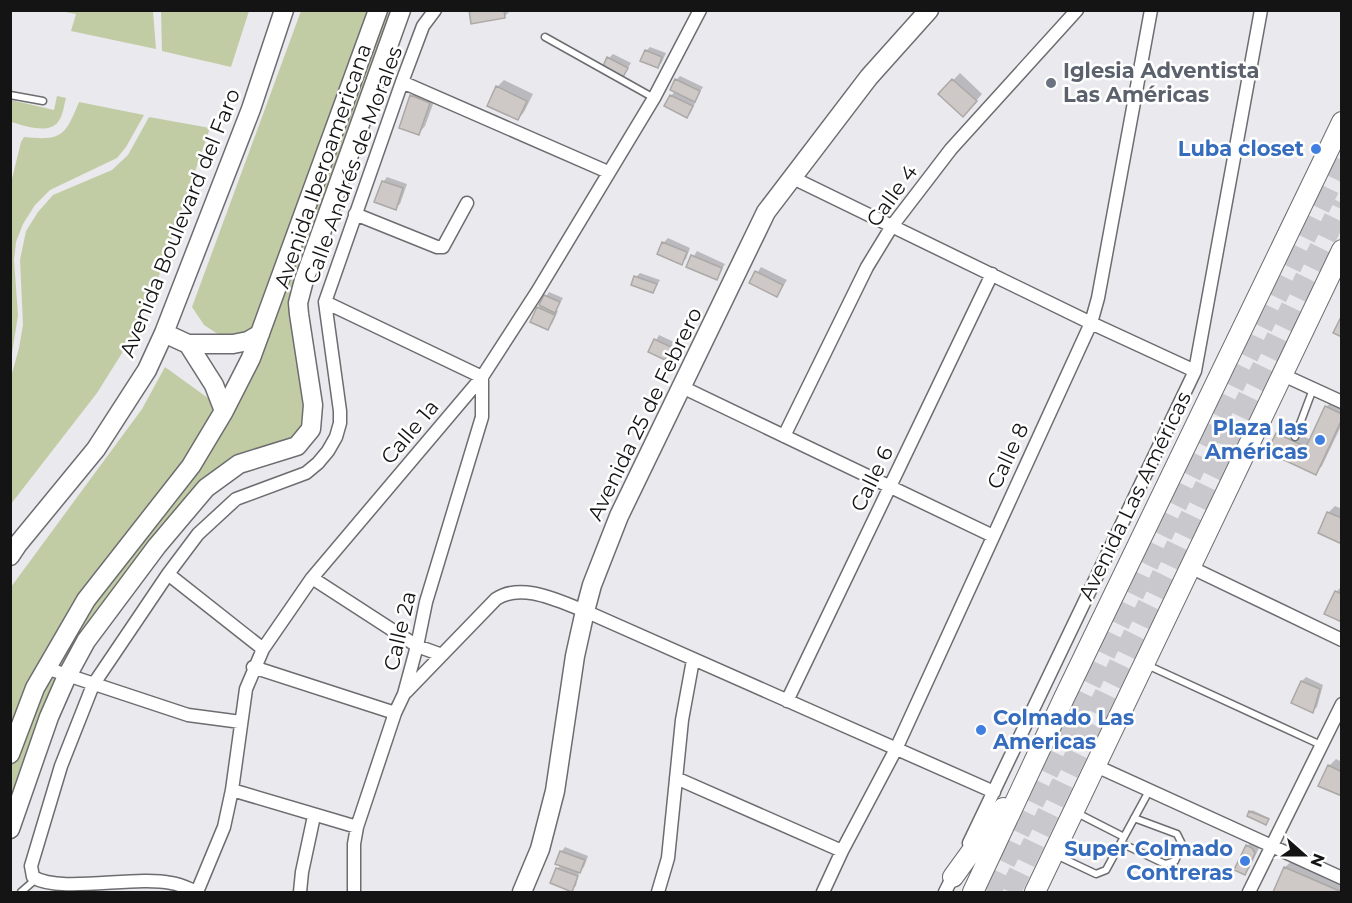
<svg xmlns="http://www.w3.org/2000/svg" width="1352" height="903" font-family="Montserrat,sans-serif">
	<rect width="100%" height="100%" fill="#e9e9ee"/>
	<path fill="#c2cca4" d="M60,11H153L156,49L71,31L76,14Z
		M161,11H249L231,67L162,51Z
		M301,11H373L258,321L248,332L224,338L204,325L192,307Z
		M383,11H398L304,271L308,428L294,444L236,463L84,640L11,818V767L38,687L49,667L228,412Z
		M57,96L66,98C64,105 63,116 58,122C48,135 23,125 11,122V100L54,110Z
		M79,102L144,115L126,147L117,158L50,190L35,205L23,224L16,242L14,260L18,315L11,360L10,187L21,142L24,137C62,141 65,136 79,102Z
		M149,117L210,128L153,293L134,334L97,393L11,504V377L19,348L23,325L20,260L26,231L38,212L53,195L112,170L128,155Z
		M165,367L219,406L182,467L80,598L11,744V587L142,409Z"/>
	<path fill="#0003" d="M471,10H511L504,17Z
		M650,47L666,53L662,62L658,67L646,51Z
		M613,54L631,63L623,75L609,58Z
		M960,73L982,94L970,108L940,94Z
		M680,76L703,87L694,101H696L691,112L687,116L671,96L675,91L676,80Z
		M504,80L533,94L524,112L518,119L497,87Z
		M418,90L436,96L425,126L419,133L412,96Z
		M387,177L407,184L400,204L395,208L383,182Z
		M668,238L690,248L686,259L682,263L663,243Z
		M697,251L725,264L716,278L688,266Z
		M761,267L787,280L777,296L751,283Z
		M640,273L660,280L653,292L636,277Z
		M549,292L563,298L556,310L558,311L552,324L547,328L538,308Z
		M659,335L674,342L665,358L650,351Z
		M1333,401L1342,405V424L1322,466L1315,473L1277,434L1284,427L1311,440L1326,407Z
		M1335,506L1342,509V542L1320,532L1329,512Z
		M1342,586V621L1336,592Z
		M1306,677L1323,685L1317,707L1313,711L1302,681Z
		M1336,759L1342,762V795L1329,766Z
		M1252,810L1269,818L1268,821L1251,812Z
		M1252,842L1259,848L1249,869L1245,873L1247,846Z
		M565,847L588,856L584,867L579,872L576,886L571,890L557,869L561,865V852Z
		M1295,858L1342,880V892H1274L1285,867Z"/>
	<path fill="#cec9c7" stroke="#aca8a6" stroke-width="1.5" d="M469,10H504L505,18L471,24Z
		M645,50L662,57L658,68L640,61Z
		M607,57L628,68L623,77L603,66Z
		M675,79L700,91L695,102L670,90Z
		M952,79L977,101L963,117L938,94Z
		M496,86L527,101L518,120L487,106Z
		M410,95L430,103L419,135L399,128Z
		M670,95L693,106L687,118L664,106Z
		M382,181L403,188L396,210L374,202Z
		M662,242L687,252L682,265L657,254Z
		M691,255L722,268L717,280L686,267Z
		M755,271L783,285L777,297L749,283Z
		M634,276L657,284L653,293L631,285Z
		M544,295L560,302L555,313L539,305Z
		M537,307L555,315L548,330L530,322Z
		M1342,315V337L1333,333Z
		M654,339L671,347L665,360L648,352Z
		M1325,406L1342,414V419L1316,475L1267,452L1276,433L1306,447Z
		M1327,512L1342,518V544L1318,533Z
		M1335,591L1342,594V622L1324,614Z
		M1301,681L1320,689L1313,713L1291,703Z
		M1328,765L1342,772V796L1318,786Z
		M1249,811L1269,819L1266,825L1247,816Z
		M1246,845L1252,848L1255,853L1245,875L1234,870Z
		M560,851L585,860L580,873L555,864Z
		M1284,867L1342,892H1273Z
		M556,868L578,876L572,892L550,883Z"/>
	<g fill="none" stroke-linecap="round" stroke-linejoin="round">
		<path stroke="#c9c9cd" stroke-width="22" stroke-dasharray="22 11" stroke-linecap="butt" d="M990,892L1342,160
			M1010,892L1342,203"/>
		<defs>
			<path id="lane" d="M545,37L654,98
				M10,95L43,101
				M1295,437L1313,389
				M1147,665L1321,745
				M1077,813L1124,837
				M1121,843L1165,864L1175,861L1182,844L1177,834L1134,818
				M1056,855L1096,874L1106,870L1149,791
				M21,892L36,879"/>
			<path id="street" d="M402,82L608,172
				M793,178L1091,323L1195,371
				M355,214L437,247H443L467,203
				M325,302L482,377V417L426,602L417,646L404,694L395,713L357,827L354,844V892
				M1283,375L1342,402
				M682,387L993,536
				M784,436L867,267L892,226L951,149L1077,10
				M1190,567L1342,640
				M168,574L263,649
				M312,578L417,646L442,655
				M253,667L395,713
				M46,668L188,715L241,722
				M406,692L496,599C522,582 558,601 585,611L994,792
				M787,701L992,274
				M1096,766L1342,878
				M676,778L842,851
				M232,790L357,827
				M969,843L1195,371L1261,10
				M197,892C189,889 180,884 171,883C135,875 61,894 33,877L31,866L61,766L93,685L168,574L198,534L236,499L306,473L318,463L328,451L336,437L340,423V411L325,302L402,82L423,26L435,10
				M197,892L224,827L232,790L246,689L263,649L312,578L482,377L537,292L654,98L700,10
				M300,892L302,872L314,816
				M658,892L668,858L682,720L693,660
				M823,892L842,851L896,749L1091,323L1098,298L1151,10
				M945,892L955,872
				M1249,892L1342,704"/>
			<path id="secondary" d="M164,333L188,344H233L248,341L260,334
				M188,344L214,385L224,411
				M10,556L18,544L96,449L147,370L164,333L251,109L284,10
				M10,754L35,688L86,600L191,466L224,411L251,358L378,10
				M10,829L49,717L67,676L86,641L157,546L206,488L239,464L297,446L311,429L313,405L299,314L298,303L304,280L401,10
				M522,892L540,849L555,791L575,656L585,611L592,585L619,516L766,212L869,77L929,10"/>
			<path id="primary" d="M953,877L1003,808
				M973,892L1064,698L1342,122
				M1035,892L1342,250"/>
		</defs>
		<use href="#lane" stroke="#6c6d70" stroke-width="9"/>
		<use href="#street" stroke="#6c6d70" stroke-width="15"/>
		<use href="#secondary" stroke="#6c6d70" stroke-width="21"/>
		<use href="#primary" stroke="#6c6d70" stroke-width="22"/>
		<use href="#lane" stroke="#fff" stroke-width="6"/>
		<use href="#street" stroke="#fff" stroke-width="12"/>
		<use href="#secondary" stroke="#fff" stroke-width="18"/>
		<use href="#primary" stroke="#fff" stroke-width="20"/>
	</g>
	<circle fill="#6b7280" stroke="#fff" stroke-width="2" cx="1051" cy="83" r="6"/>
	<g fill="#3f7fe0" stroke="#fff" stroke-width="2">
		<circle cx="1316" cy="149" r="6"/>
		<circle cx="1320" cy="440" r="6"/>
		<circle cx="981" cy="730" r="6"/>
		<circle cx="1245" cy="861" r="6"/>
	</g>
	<g text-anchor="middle" stroke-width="5" stroke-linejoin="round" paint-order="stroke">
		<g font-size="21" font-weight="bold" fill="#5b616d" stroke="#fff" text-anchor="start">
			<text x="1063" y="78">Iglesia Adventista<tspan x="1063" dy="24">Las Américas</tspan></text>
		</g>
		<g font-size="21" font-weight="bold" fill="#366cbe" stroke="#fff" text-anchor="end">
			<text x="1304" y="156">Luba closet</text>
			<text x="1308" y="435">Plaza las<tspan x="1308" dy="24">Américas</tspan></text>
			<text x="993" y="725" text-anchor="start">Colmado Las<tspan x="993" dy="24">Americas</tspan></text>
			<text x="1233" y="856">Super Colmado<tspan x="1233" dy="24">Contreras</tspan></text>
		</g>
		<g font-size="21" fill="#141415" stroke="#fff">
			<text transform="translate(353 165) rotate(-70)" y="7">Calle Andrés de Morales</text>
			<text transform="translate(323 166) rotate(-71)" y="7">Avenida Iberoamericana</text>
			<text transform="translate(892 196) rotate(-54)" y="7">Calle 4</text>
			<text transform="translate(180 223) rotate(-68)" y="7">Avenida Boulevard del Faro</text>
			<text transform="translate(645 414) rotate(-64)" y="7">Avenida 25 de Febrero</text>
			<text transform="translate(410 432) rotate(-50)" y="7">Calle 1a</text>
			<text transform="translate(1008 456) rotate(-65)" y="7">Calle 8</text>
			<text transform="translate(872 479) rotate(-64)" y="7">Calle 6</text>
			<text transform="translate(1135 496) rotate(-64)" y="7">Avenida Las Américas</text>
			<text transform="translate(400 631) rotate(-77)" y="7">Calle 2a</text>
		</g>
	</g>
	<rect width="1352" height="903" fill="none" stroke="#141415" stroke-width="24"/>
	<g transform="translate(1304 855) rotate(111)" stroke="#ffffff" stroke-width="4.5" paint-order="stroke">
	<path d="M0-4.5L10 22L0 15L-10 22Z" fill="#141415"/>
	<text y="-9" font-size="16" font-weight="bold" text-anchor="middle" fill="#141415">N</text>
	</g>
</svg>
